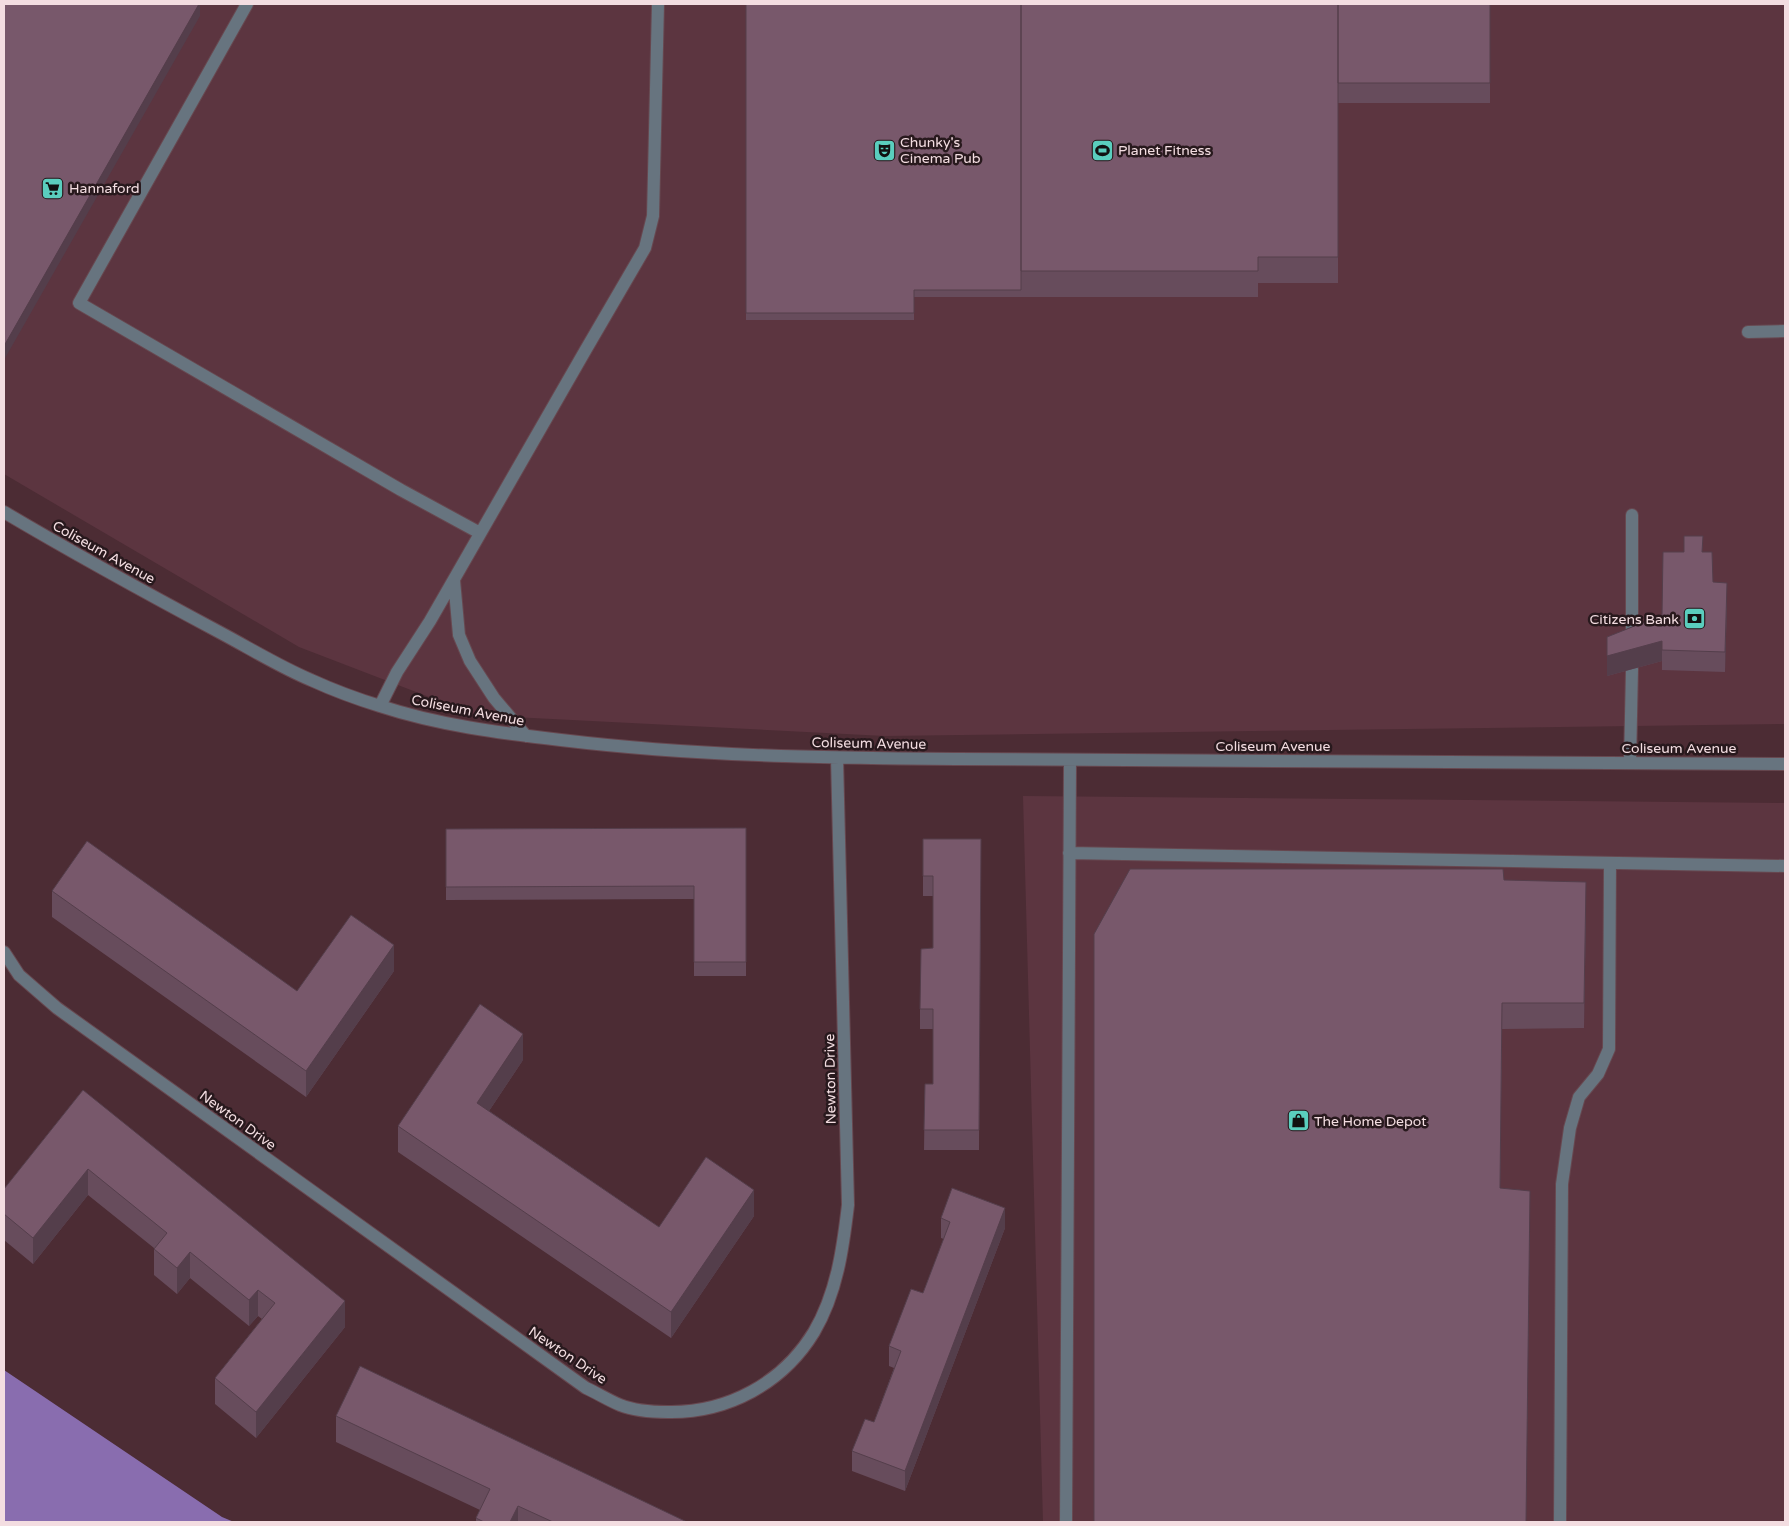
<svg xmlns="http://www.w3.org/2000/svg" width="1789" height="1526" font-family="'Varela Round',sans-serif">
	<rect width="100%" height="100%" fill="#4c2c34"/>
	<path fill="#5c3540" d="M4,4H1785V724L885,736L476,715L299,647L4,474Z
		M1023,796L1785,803V1522H1043Z"/>
	<path fill="#896daf" d="M4,1370L222,1517L234,1522H4Z"/>
	<g fill="none" stroke-linecap="round" stroke-linejoin="round">
		<defs>
			<path id="minor" d="M247,4L79,303L401,490L480,533
				M1748,332L1785,331
				M4,512C75,554 148,594 221,633C251,649 280,667 311,680C333,690 357,699 380,706C438,725 500,733 561,740C694,756 823,758 956,759C1232,763 1509,760 1785,764
				M454,580L459,635L470,661L494,698L526,736
				M1632,642V515
				M380,706L397,672L430,621L585,351L645,248L653,216L658,4
				M1630,763L1632,669
				M1069,853L1785,866
				M4,952L19,975L57,1008L586,1388C597,1393 608,1400 620,1405C635,1411 652,1412 668,1412C728,1413 783,1383 814,1332C837,1293 843,1248 848,1205L837,758
				M1066,1522L1070,761
				M1560,1522L1562,1184L1570,1128L1579,1097L1598,1074L1609,1049L1610,863"/>
		</defs>
		<use href="#minor" stroke="#674850" stroke-width="14"/>
		<use href="#minor" stroke="#67747f" stroke-width="12"/>
	</g>
	<path fill="#674c5c" d="M746,4H1490V103H1338V283H1258V297H914V320H746Z
		M1703,552L1713,582L1727,603L1725,672L1662,670V661L1607,676V637L1662,615Z
		M746,828V976H694V899L446,900V829Z
		M923,839H981L979,1150H924L925,1084H933V1029H920V1009L933,948V896H923Z
		M1504,880L1586,908L1584,1028L1502,1029L1500,1188L1094,1522Z
		M52,891L297,991L394,971L306,1097L52,917Z
		M523,1060L489,1111L659,1227L754,1216L671,1338L398,1152V1126Z
		M83,1090L345,1327L256,1438L215,1404V1378L262,1319L258,1316L249,1326L190,1278L177,1294L154,1275V1248L88,1195L33,1264L4,1240V1189Z
		M941,1218L1005,1228L905,1491L852,1471V1451L874,1422L894,1368L889,1366V1346L923,1293L944,1239L941,1238Z
		M336,1416L687,1522H476V1518L480,1510L336,1442Z"/>
	<path fill="#543e4b" d="M199,4H200V16L4,360V346Z
		M1727,583V603L1725,672V652Z
		M1662,641V661L1607,676V656Z
		M1586,882V908L1584,1028V1003Z
		M394,945V971L306,1097V1071Z
		M523,1034V1060L477,1129V1103Z
		M88,1169V1195L33,1264V1238Z
		M754,1190V1216L671,1338V1312Z
		M1005,1208V1228L905,1491V1471Z
		M190,1252V1278L177,1294V1268Z
		M258,1290V1316L249,1326V1300Z
		M345,1301V1327L256,1438V1412Z
		M518,1506V1522H510Z"/>
	<path fill="#78586b" stroke="#543e4b" d="M4,4H199L4,346Z
		M746,4H1021V290H914V313H746Z
		M1021,4H1338V257H1258V271H1021Z
		M1338,4H1490V83H1338Z
		M1684,536H1703L1702,552H1712L1713,582L1727,583L1725,652L1662,650V641L1607,656V637L1662,615L1663,552H1684Z
		M746,828V962H694V886L446,887V829Z
		M923,839H981L979,1130H924L925,1084H933V1009H920L921,949L933,948V876H923Z
		M87,841L297,991L351,915L394,945L306,1071L52,891Z
		M1130,869H1503L1504,880L1586,882L1584,1003H1502L1500,1188L1530,1191L1526,1522H1094V934Z
		M480,1004L523,1034L477,1103L659,1227L706,1157L754,1190L671,1312L398,1126Z
		M83,1090L345,1301L256,1412L215,1378L275,1303L258,1290L249,1300L190,1252L177,1268L154,1249L167,1233L88,1169L33,1238L4,1214V1189Z
		M952,1188L1005,1208L905,1471L852,1451L865,1419L874,1422L901,1351L889,1346L911,1289L923,1293L950,1222L941,1218Z
		M360,1366L687,1522H553L518,1506L510,1522H484L476,1518L490,1489L336,1416Z"/>
	<defs>
		<symbol id="theatre-square" viewBox="-11 -11 22 22"><rect x="-9" y="-9" width="18" height="18" rx="4" fill="#5acebe" stroke="#28191d"/><path d="M-5-5.5Q0-4 5-5.5V0Q5 5 0 6Q-5 5-5 0ZM-3.3-2.5H-1v1.5H-3.3ZM1-2.5H3.3v1.5H1ZM-2.8 1Q0 5.5 2.8 1Z" fill="#111"/></symbol>
		<symbol id="stadium-square" viewBox="-11 -11 22 22"><rect x="-9" y="-9" width="18" height="18" rx="4" fill="#5acebe" stroke="#28191d"/><path d="M0-5a6.5 5 0 1 0 0 10a6.5 5 0 1 0 0-10ZM-3.5-1.8h7v3.6h-7Z" fill="#111"/></symbol>
		<symbol id="supermarket-square" viewBox="-11 -11 22 22"><rect x="-9" y="-9" width="18" height="18" rx="4" fill="#5acebe" stroke="#28191d"/><path d="M-6-5.5h2.5l.6 2H6L4.5 2H-2.5L-4.4-4H-6ZM-1.5 3.2a1.3 1.3 0 1 0 .1 0ZM3 3.2a1.3 1.3 0 1 0 .1 0Z" fill="#111"/></symbol>
		<symbol id="bank-square" viewBox="-11 -11 22 22"><rect x="-9" y="-9" width="18" height="18" rx="4" fill="#5acebe" stroke="#28191d"/><path d="M-6-4H6V4H-6ZM0-2.3a2.3 2.3 0 1 0 0 4.6a2.3 2.3 0 1 0 0-4.6Z" fill="#111"/></symbol>
		<symbol id="shop-square" viewBox="-11 -11 22 22"><rect x="-9" y="-9" width="18" height="18" rx="4" fill="#5acebe" stroke="#28191d"/><path d="M-5-2.5h2.3a2.7 3.5 0 0 1 5.4 0H5L5.5 6h-11ZM-1.5-2.5h3a1.5 2.3 0 0 0-3 0Z" fill="#111"/></symbol>
	</defs>
	<g fill-rule="evenodd">
		<use href="#theatre-square" x="872" y="138" width="25" height="25"/>
		<use href="#stadium-square" x="1090" y="138" width="25" height="25"/>
		<use href="#supermarket-square" x="40" y="176" width="25" height="25"/>
		<use href="#bank-square" x="1682" y="606" width="25" height="25"/>
		<use href="#shop-square" x="1286" y="1108" width="25" height="25"/>
	</g>
	<g text-anchor="middle" stroke-width="5" stroke-linejoin="round" paint-order="stroke">
		<g font-size="14" fill="#f3dde1" stroke="#28191d" text-anchor="start">
			<text x="900" y="147">Chunky's<tspan x="900" dy="16">Cinema Pub</tspan></text>
			<text x="1118" y="155">Planet Fitness</text>
			<text x="69" y="193">Hannaford</text>
			<text x="1679" y="624" text-anchor="end">Citizens Bank</text>
			<text x="1314" y="1126">The Home Depot</text>
		</g>
		<g font-size="14" fill="#f3dde1" stroke="#28191d">
			<text transform="translate(104 552) rotate(29)" y="5">Coliseum Avenue</text>
			<text transform="translate(468 710) rotate(11)" y="5">Coliseum Avenue</text>
			<text transform="translate(869 743) rotate(1)" y="5">Coliseum Avenue</text>
			<text x="1273" y="751">Coliseum Avenue</text>
			<text x="1679" y="753">Coliseum Avenue</text>
			<text transform="translate(830 1079) rotate(-91)" y="5">Newton Drive</text>
			<text transform="translate(238 1120) rotate(36)" y="5">Newton Drive</text>
			<text transform="translate(568 1355) rotate(34)" y="5">Newton Drive</text>
		</g>
	</g>
	<rect width="1789" height="1526" fill="none" stroke="#f3dde1" stroke-width="10"/>
</svg>
